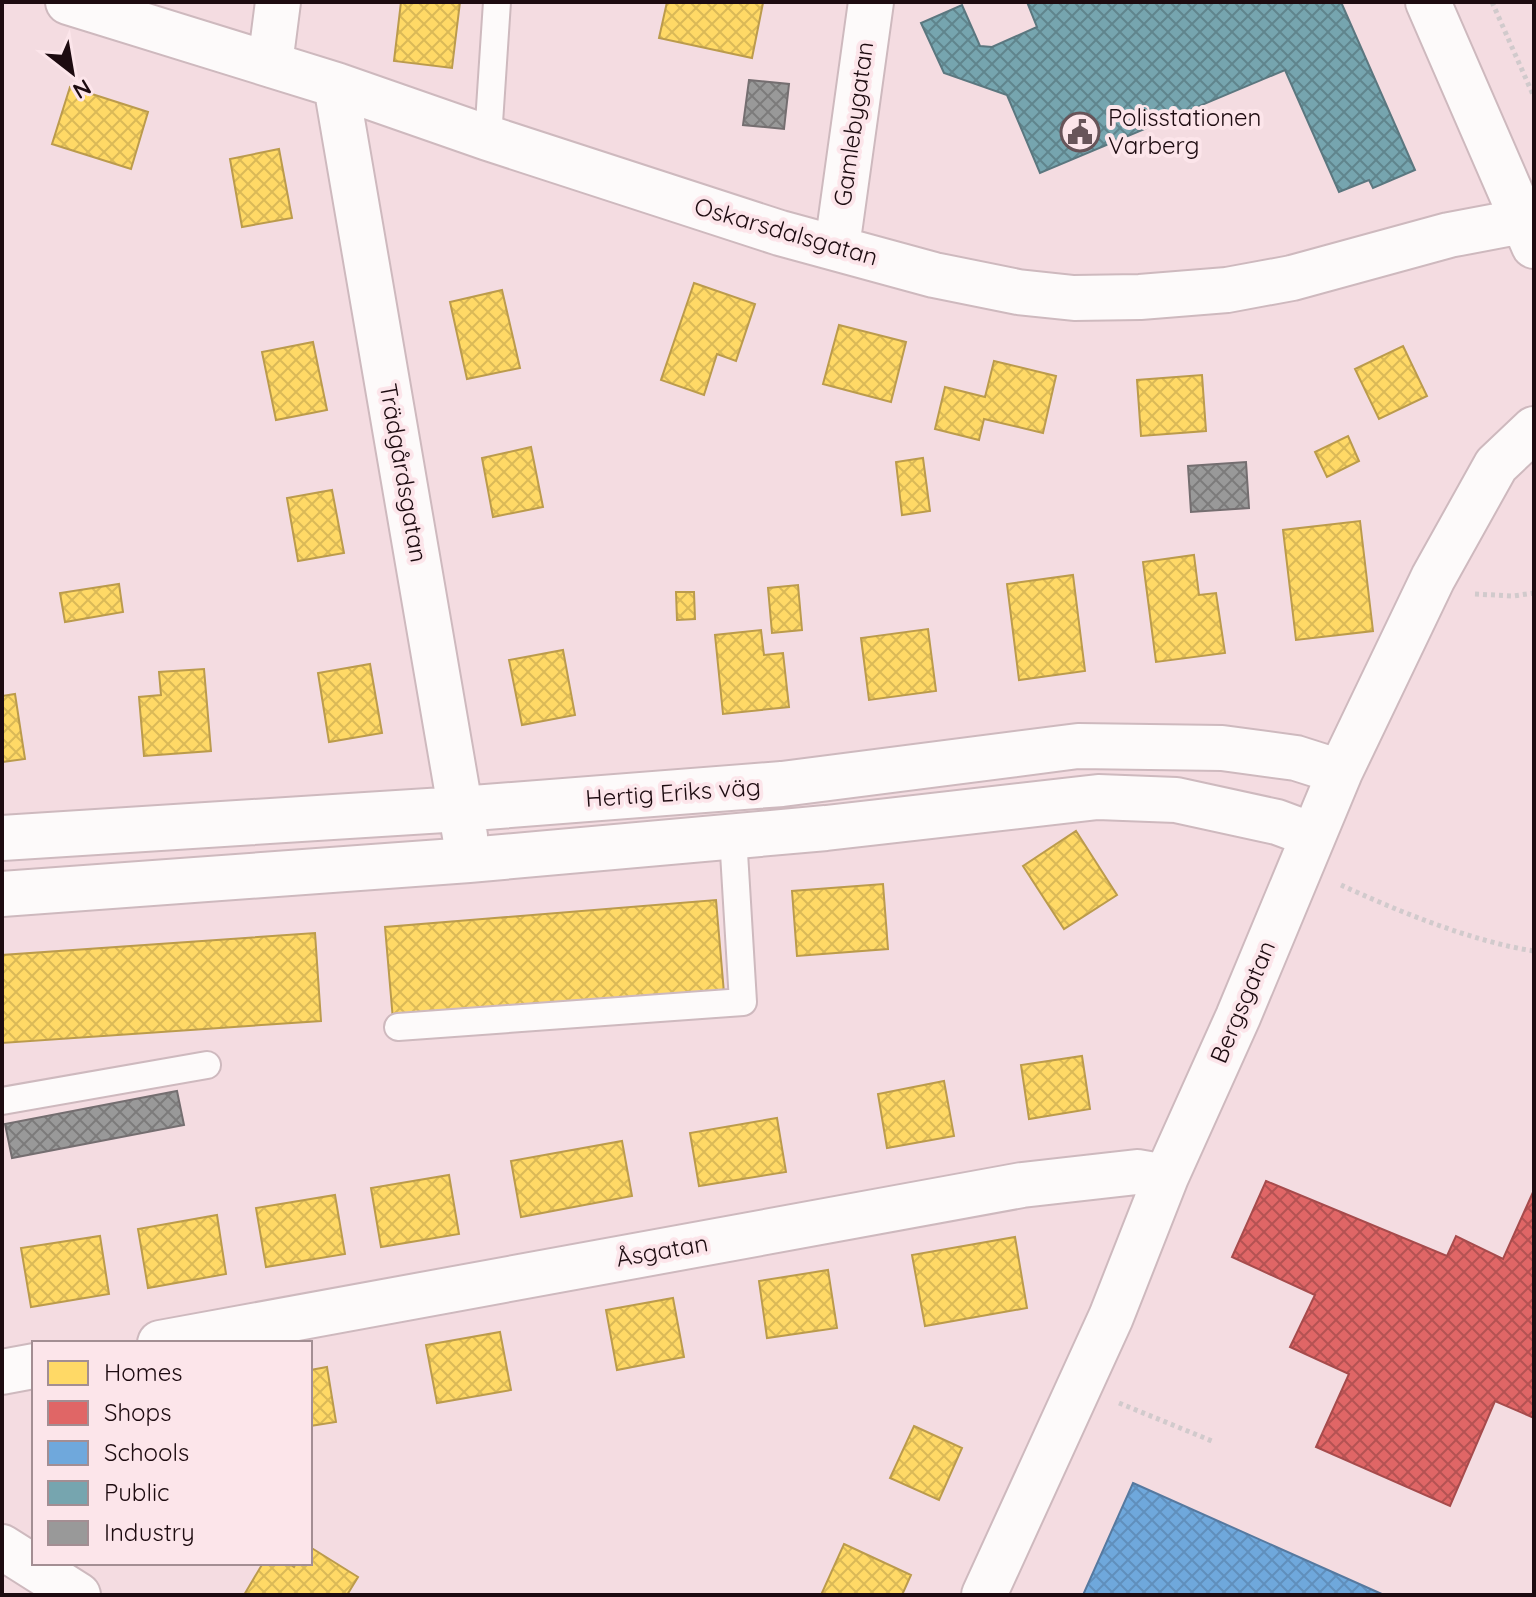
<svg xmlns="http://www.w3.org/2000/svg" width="1536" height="1597" font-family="Quicksand,sans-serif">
	<defs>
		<pattern id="homes-cross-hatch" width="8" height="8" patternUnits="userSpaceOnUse" patternTransform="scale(2)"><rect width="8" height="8" fill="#ffd966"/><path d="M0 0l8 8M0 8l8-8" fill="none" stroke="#dab957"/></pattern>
		<pattern id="shops-cross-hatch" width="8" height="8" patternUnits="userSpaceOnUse" patternTransform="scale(2)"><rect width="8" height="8" fill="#e06666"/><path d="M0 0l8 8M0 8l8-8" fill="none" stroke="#b55253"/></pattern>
		<pattern id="schools-cross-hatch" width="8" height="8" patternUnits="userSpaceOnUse" patternTransform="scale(2)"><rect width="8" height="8" fill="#6fa8dc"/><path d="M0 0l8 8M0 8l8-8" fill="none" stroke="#608fbc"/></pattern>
		<pattern id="public-cross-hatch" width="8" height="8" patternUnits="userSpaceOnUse" patternTransform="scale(2)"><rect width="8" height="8" fill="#76a5af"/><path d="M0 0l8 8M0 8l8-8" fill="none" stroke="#60858d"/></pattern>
		<pattern id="industry-cross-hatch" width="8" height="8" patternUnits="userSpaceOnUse" patternTransform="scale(2)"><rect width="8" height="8" fill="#999"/><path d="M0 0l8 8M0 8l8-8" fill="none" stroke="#7c7b7b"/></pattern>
	</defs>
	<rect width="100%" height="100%" fill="#f4dce1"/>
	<path fill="url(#homes-cross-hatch)" stroke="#bb9b4c" stroke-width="2" d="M401,2H460L452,68L394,61Z
		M667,2L763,3L752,58L659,38Z
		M70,87L148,112L131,169L52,144Z
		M279,149L292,218L242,227L230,159Z
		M694,283L755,304L736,361L717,354L704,395L661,380Z
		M502,290L520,368L467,379L450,302Z
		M839,325L906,342L891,402L823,384Z
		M313,342L327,410L276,420L262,352Z
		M1403,346L1427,396L1379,419L1355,369Z
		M994,361L1056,376L1043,433L984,419L979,440L935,429L945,387L985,397Z
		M1202,375L1206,431L1141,436L1137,380Z
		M1348,436L1359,461L1327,477L1315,452Z
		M531,447L543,507L493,517L482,458Z
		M923,458L930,511L902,515L896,462Z
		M332,490L344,553L298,561L287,498Z
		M1360,521L1373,631L1296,640L1283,530Z
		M1194,555L1199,595L1216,593L1225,653L1156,662L1143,562Z
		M1073,575L1085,671L1019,680L1007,584Z
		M119,584L123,612L65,622L60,593Z
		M798,585L802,630L772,633L768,588Z
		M676,592H694L695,619L677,620Z
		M928,629L936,691L869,700L861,638Z
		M761,630L764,655L783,653L789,707L723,714L715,635Z
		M563,650L575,715L522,725L509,660Z
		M370,664L382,733L329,742L318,673Z
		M204,669L211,751L144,756L139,697L161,695L159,672Z
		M15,694L25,759L2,762V696Z
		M1076,831L1117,895L1064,929L1023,866Z
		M883,884L888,949L797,956L792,891Z
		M716,900L724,993L393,1020L385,927Z
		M315,933L321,1021L2,1043V955Z
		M1082,1056L1090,1109L1029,1119L1021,1065Z
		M944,1081L954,1136L887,1148L878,1094Z
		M777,1118L786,1172L699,1186L690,1133Z
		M622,1141L632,1196L521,1217L511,1161Z
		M449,1175L459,1234L381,1247L371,1188Z
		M335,1195L345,1254L266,1267L256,1208Z
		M217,1215L226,1274L148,1288L138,1229Z
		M100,1236L109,1294L31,1307L21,1248Z
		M1015,1237L1027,1308L925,1326L912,1255Z
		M828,1270L837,1328L767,1338L759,1281Z
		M673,1298L684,1357L617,1370L606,1310Z
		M500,1332L511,1390L437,1403L426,1345Z
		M327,1367L336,1422L310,1426V1370Z
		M914,1426L962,1448L939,1500L890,1478Z
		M844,1544L911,1575L902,1595H821Z
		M310,1547L358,1577L347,1595H244L263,1563H288L294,1567L296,1563H310Z"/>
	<path fill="url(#shops-cross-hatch)" stroke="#a64b4c" stroke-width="2" d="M1266,1181L1447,1256L1456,1236L1503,1259L1534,1190V1418L1495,1401L1450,1506L1316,1447L1349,1374L1290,1347L1315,1295L1232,1257Z"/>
	<path fill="url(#schools-cross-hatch)" stroke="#56799f" stroke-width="2" d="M1133,1483L1384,1595H1083Z"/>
	<path fill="url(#public-cross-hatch)" stroke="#5b777f" stroke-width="2" d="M1027,2H1341L1415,170L1373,188L1369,180L1339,192L1285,70L1040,173L1007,95L944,73L921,23L962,5L980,46L992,47L1037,27Z"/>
	<path fill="url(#industry-cross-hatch)" stroke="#746e70" stroke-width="2" d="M749,80L789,84L784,129L743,125Z
		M1246,462L1249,508L1191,512L1188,466Z
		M177,1091L184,1125L12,1158L5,1124Z"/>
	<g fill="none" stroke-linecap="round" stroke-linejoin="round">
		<defs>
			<path id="lane" d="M488,138L497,2
				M398,1027L743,1002L733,836
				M2,1101L207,1065"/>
			<path id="street" d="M68,2L336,85L488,138L780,233L934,275L1018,292L1074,298L1140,297L1227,290L1292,278L1449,235L1523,221
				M1428,2L1534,246
				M270,64L278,2
				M336,85L465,836
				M837,247L871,2
				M2,838L460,809L782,784L1078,746L1222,748L1296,758L1340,772
				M2,894L469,860L826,828L1098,797L1176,800L1277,822L1312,835
				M160,1343L1022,1185L1137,1172L1166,1177
				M2,1372L34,1366
				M2,1547L78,1595
				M984,1595L1111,1317L1166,1177L1238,1017L1340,772L1433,578L1496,465L1534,429"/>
		</defs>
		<use href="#lane" stroke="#ceb9be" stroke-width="30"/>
		<use href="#street" stroke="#ceb9be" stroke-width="48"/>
		<path stroke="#d1cacc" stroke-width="5" stroke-dasharray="4 4" stroke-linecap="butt" d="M1492,2L1534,97
			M1475,594L1513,596L1534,593
			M1341,885C1397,911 1474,942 1534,951
			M1119,1403L1212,1441"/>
		<use href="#lane" stroke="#fdfafa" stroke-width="26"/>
		<use href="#street" stroke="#fdfafa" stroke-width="44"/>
	</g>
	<defs>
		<symbol id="civic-ring" viewBox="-11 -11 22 22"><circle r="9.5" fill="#fce5ea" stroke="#685459" stroke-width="1.5"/><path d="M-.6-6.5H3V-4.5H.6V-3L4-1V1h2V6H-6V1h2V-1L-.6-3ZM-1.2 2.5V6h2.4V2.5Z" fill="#685459"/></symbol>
	</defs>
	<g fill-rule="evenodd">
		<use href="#civic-ring" x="1058" y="110" width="44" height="44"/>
	</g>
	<g text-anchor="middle" stroke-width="8" stroke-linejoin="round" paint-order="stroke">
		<g font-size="24" fill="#1d0b10" stroke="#fce5ea" text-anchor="start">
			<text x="1108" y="126">Polisstationen<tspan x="1108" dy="28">Varberg</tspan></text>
		</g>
		<g font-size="24" fill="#1d0b10" stroke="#fce5ea">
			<text transform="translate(854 124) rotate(-82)" y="8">Gamlebygatan</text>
			<text transform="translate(786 232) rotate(16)" y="8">Oskarsdalsgatan</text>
			<text transform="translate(403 473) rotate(80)" y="8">Trädgårdsgatan</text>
			<text transform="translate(673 793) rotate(-4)" y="8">Hertig Eriks väg</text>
			<text transform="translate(1243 1002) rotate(-67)" y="8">Bergsgatan</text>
			<text transform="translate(662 1251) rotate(-10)" y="8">Åsgatan</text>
		</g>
	</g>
	<rect width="1536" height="1597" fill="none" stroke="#1d0b10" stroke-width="8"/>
	<rect x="32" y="1341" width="280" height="224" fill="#fce5ea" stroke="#a38e93" stroke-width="2"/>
	<rect x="48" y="1361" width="40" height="24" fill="#ffd966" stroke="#a38e93" stroke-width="2"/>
	<text x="104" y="1381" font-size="24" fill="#1d0b10">Homes</text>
	<rect x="48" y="1401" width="40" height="24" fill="#e06666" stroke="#a38e93" stroke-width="2"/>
	<text x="104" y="1421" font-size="24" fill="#1d0b10">Shops</text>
	<rect x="48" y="1441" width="40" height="24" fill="#6fa8dc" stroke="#a38e93" stroke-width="2"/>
	<text x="104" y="1461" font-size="24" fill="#1d0b10">Schools</text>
	<rect x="48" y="1481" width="40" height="24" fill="#76a5af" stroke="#a38e93" stroke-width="2"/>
	<text x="104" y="1501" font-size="24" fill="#1d0b10">Public</text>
	<rect x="48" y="1521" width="40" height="24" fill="#999999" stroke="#a38e93" stroke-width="2"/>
	<text x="104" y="1541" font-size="24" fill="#1d0b10">Industry</text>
	<g transform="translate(72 72) rotate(149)" stroke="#fce5ea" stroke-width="6" paint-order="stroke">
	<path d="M0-6L14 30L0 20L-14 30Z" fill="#1d0b10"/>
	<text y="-12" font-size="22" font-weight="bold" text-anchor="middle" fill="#1d0b10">N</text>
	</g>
</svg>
